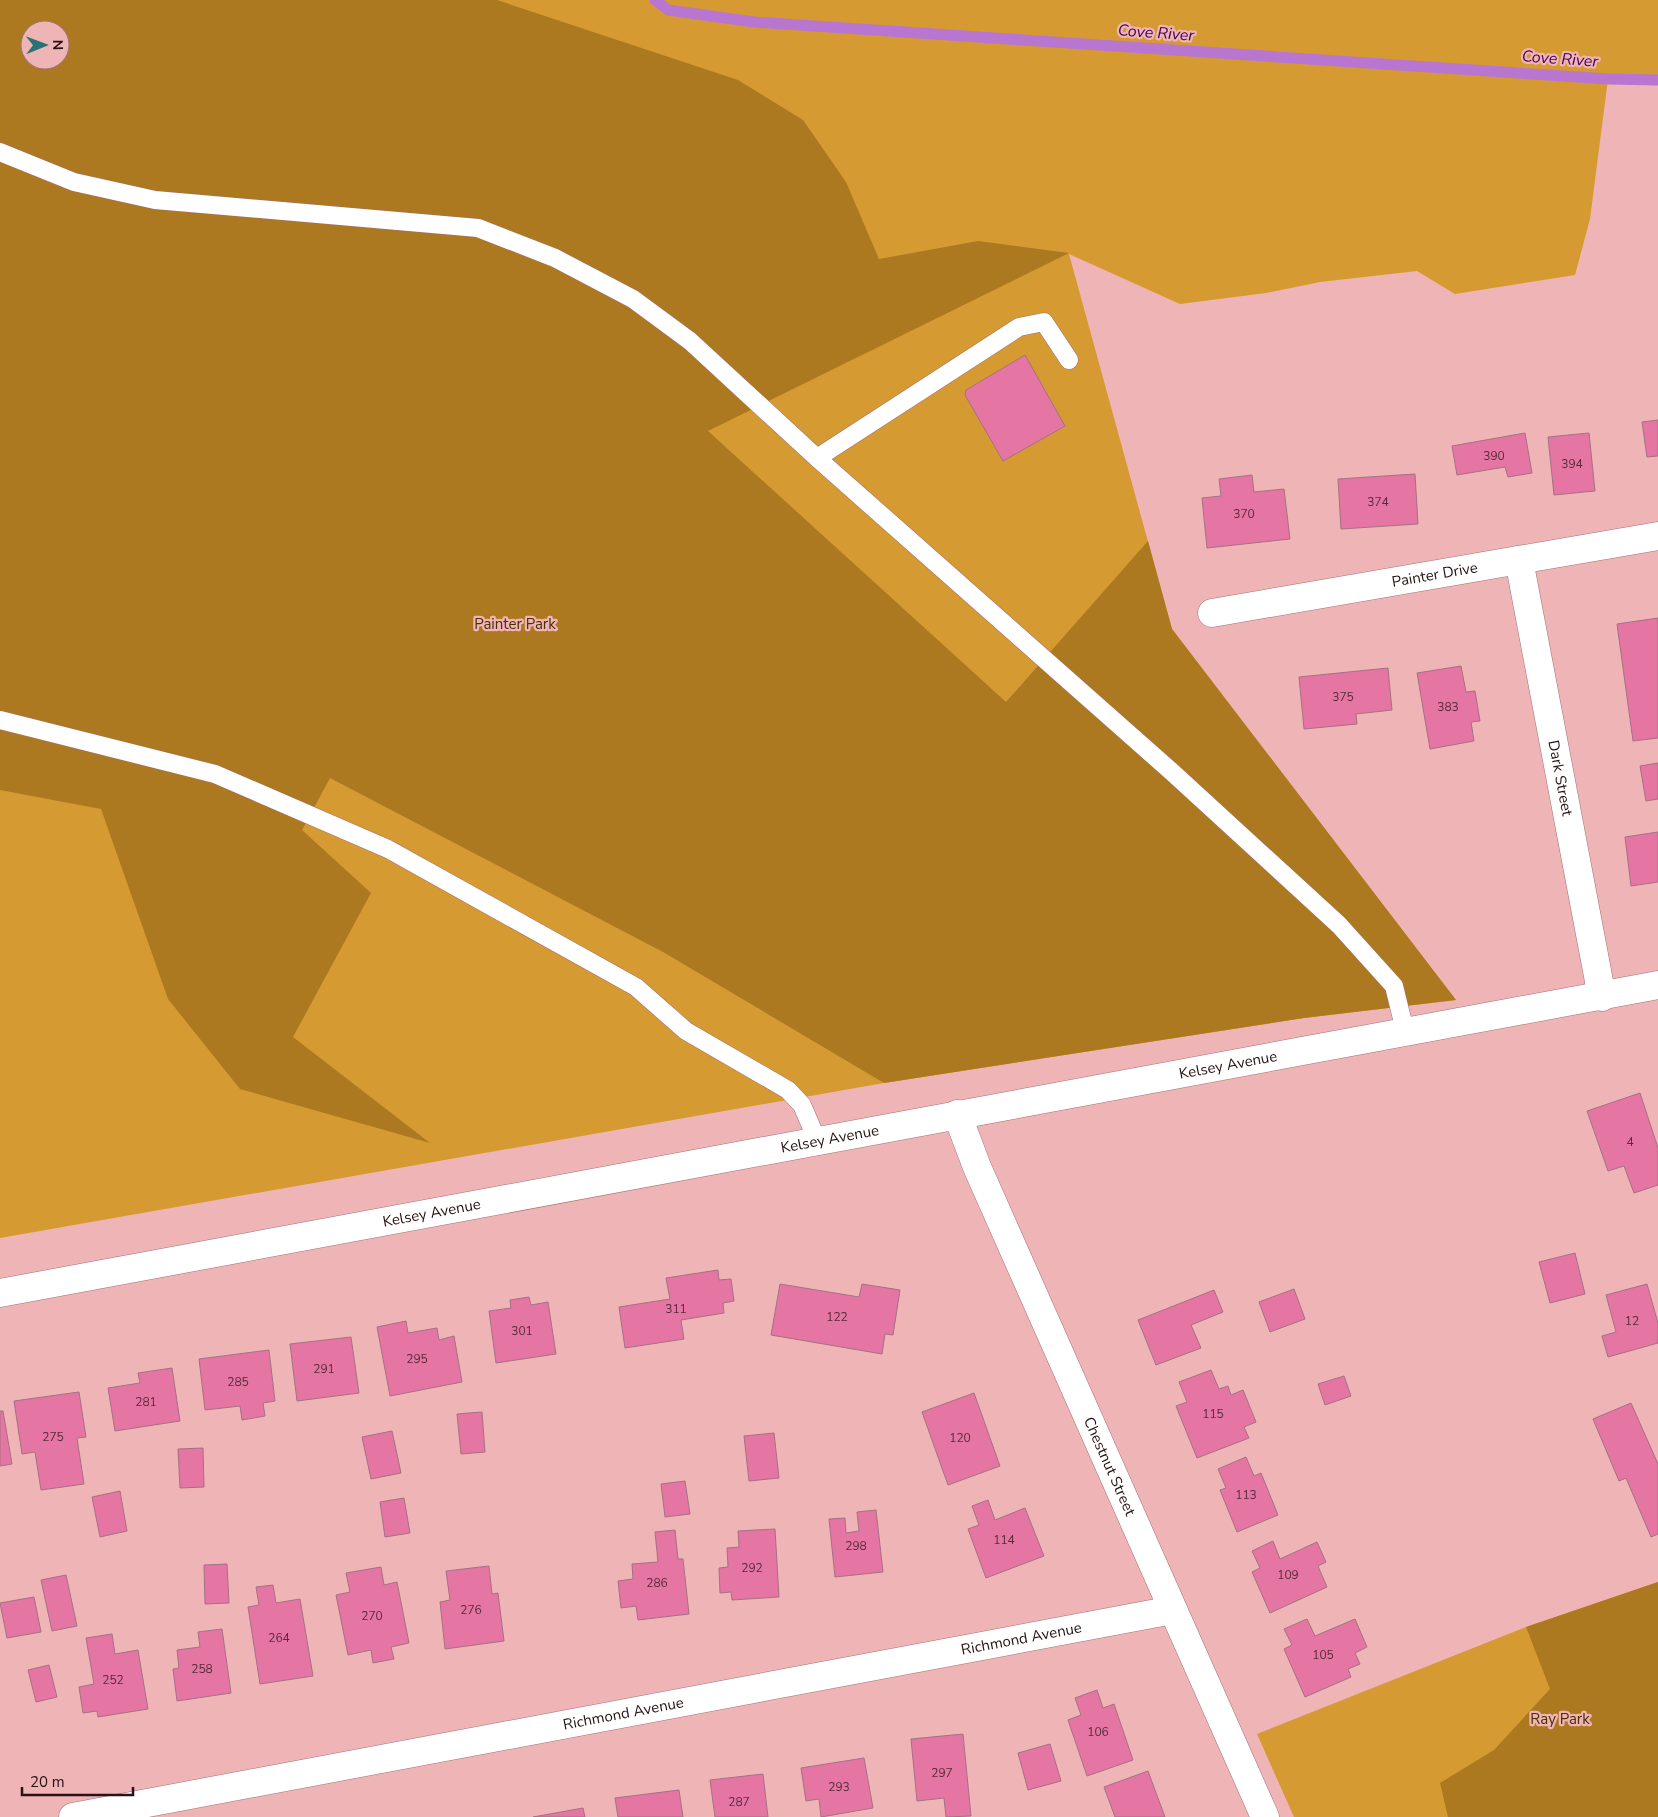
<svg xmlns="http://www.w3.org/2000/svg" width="1658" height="1817" font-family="'Nunito Sans',sans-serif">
	<rect width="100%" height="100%" fill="#efb4b6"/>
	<path fill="#d69a32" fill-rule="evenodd" d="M0,0H1658V80L1608,79L1590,219L1575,275L1455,294L1417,271L1320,282L1266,293L1180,304L1069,254L1172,629L1456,1000L1304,1018L884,1083L0,1238ZM30,30H60V60H30Z
		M1658,1582V1817H1294L1257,1734L1526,1627Z"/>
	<path fill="#ac7920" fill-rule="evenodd" d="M0,0H497L738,80L803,120L846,182L879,259L978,241L1069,253L708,431L1006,702L1148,541L1172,629L1456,1000L1304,1018L884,1083L663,952L330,778L302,830L371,893L293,1037L430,1143L240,1089L168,999L101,809L0,790ZM30,30H60V60H30Z
		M1658,1582V1817H1448L1440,1783L1494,1750L1550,1689L1526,1627Z"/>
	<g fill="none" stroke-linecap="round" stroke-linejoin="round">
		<path stroke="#b876d1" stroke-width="11" d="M655,0L668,10L754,22L1608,79L1658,80"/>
	</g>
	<path fill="#e575a2" stroke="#a57184" d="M1025,355L1065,426L1003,461L965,395L966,390Z
		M1658,420V456L1647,457L1642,422Z
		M1525,433L1532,473L1508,477L1505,467L1457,475L1452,446Z
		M1589,433L1595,491L1554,495L1548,437Z
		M1415,474L1418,524L1341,529L1338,479Z
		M1252,475L1254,492L1284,489L1290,539L1207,548L1202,498L1221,496L1219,479Z
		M1658,618V738L1633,741L1617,624Z
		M1461,666L1466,692L1475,691L1480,721L1471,722L1474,741L1430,749L1417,673Z
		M1388,668L1392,710L1356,714L1357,724L1304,729L1299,677Z
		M1658,763V799L1646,801L1640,766Z
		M1658,832V882L1631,886L1625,837Z
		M1640,1093L1658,1148V1185L1634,1193L1624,1166L1608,1171L1587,1111Z
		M1575,1253L1585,1294L1550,1303L1539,1262Z
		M718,1270L719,1280L731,1279L734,1301L723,1303L724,1313L681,1320L684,1339L625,1348L619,1307L670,1299L666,1278Z
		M780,1284L859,1297L862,1284L900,1290L893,1335L885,1334L882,1354L771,1335Z
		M1647,1284L1658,1323V1343L1608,1357L1602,1336L1616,1332L1606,1295Z
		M1294,1289L1305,1319L1270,1332L1259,1302Z
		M1214,1290L1223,1312L1191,1325L1201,1348L1156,1365L1138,1320Z
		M529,1297L531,1305L548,1302L556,1354L496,1363L489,1311L511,1308L510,1300Z
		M406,1321L408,1333L437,1328L439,1340L454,1336L462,1382L390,1396L377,1327Z
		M351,1337L359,1393L297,1401L290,1344Z
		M269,1350L275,1401L263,1403L265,1416L242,1420L240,1406L205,1410L199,1359Z
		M172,1368L180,1421L115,1431L108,1388L140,1383L138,1373Z
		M1211,1370L1219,1389L1228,1386L1231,1395L1243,1390L1256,1422L1244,1427L1249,1438L1197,1458L1176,1406L1187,1402L1179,1382Z
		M1344,1376L1351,1396L1325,1405L1318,1384Z
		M79,1392L86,1437L77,1438L84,1484L41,1490L35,1452L22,1454L14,1401Z
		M974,1393L1000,1466L948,1485L922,1412Z
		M1631,1403L1658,1464V1534L1651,1537L1626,1478L1619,1481L1593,1419Z
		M0,1411H3L12,1464L0,1466Z
		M482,1412L485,1452L461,1454L457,1414Z
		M392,1431L401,1473L371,1479L362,1437Z
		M774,1433L779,1478L749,1481L744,1436Z
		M203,1448L204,1487L180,1488L178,1449Z
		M1246,1457L1254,1476L1261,1473L1278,1515L1237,1532L1220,1490L1226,1488L1218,1469Z
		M685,1481L690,1514L665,1517L661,1484Z
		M120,1491L127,1531L100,1537L92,1497Z
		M404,1498L410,1533L385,1537L380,1502Z
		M988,1500L995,1520L1025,1508L1044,1556L986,1578L968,1529L979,1525L972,1506Z
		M876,1510L883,1572L835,1577L829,1519L845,1518L846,1533L859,1531L857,1512Z
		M775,1529L779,1597L732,1600L731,1592L720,1593L719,1568L728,1567L727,1548L739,1547L738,1531Z
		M675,1530L678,1559H683L689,1614L638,1620L636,1606L621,1608L618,1581L633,1579L632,1564L658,1562L655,1532Z
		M1273,1541L1280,1559L1317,1542L1326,1562L1318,1566L1327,1587L1270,1613L1252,1572L1260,1568L1252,1551Z
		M227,1564L229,1603L205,1604L204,1565Z
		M489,1566L492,1594L498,1593L504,1641L445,1649L440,1602L450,1600L446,1571Z
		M381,1567L384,1585L397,1582L409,1643L391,1647L394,1659L373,1663L371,1650L348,1655L336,1595L350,1592L346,1573Z
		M66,1575L77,1626L52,1631L41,1580Z
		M273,1585L276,1603L300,1599L313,1676L260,1684L248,1607L259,1605L256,1587Z
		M34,1597L41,1632L7,1638L0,1603Z
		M1307,1619L1315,1636L1355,1619L1367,1647L1355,1653L1360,1664L1348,1669L1351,1677L1305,1697L1284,1649L1292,1645L1284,1629Z
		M222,1629L231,1693L177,1701L173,1669L179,1668L177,1650L200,1647L198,1632Z
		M112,1634L115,1654L138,1650L148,1709L98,1717L97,1711L83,1713L79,1687L94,1684L86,1638Z
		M49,1665L57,1697L36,1702L28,1670Z
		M1097,1690L1103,1708L1114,1704L1133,1760L1087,1776L1068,1720L1081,1715L1075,1698Z
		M963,1734L971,1816L946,1817L944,1798L917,1801L911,1739Z
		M1050,1744L1061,1781L1028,1790L1018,1753Z
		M864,1758L873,1808L821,1817L819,1799L806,1801L801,1768Z
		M1148,1771L1165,1817H1115L1104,1787Z
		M763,1774L768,1817H715L710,1780Z
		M679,1790L683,1817H618L615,1798Z
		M583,1808L585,1817H533Z"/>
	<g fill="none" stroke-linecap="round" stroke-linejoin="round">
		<defs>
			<path id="service" d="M0,152L74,182L155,200L478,228L555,258L633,299L690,341L817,458L1172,772L1339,925L1394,986L1405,1031
				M817,458L1019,327L1044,322L1069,360
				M0,720L215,774L388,849L636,987L686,1031L788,1090L802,1105L817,1140"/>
			<g id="minor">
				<path id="s1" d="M1519,560L1602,997"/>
				<path id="s2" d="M1212,613L1658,536"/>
				<path id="s3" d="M957,1114L977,1167L1265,1817"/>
				<path id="s4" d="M73,1817L1173,1610"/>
			</g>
			<g id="tertiary">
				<path id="s5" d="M0,1293L1658,985"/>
			</g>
		</defs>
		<use href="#service" stroke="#a56f72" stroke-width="19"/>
		<use href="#minor" stroke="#a56f72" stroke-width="29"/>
		<use href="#tertiary" stroke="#a56f72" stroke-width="29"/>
		<use href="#service" stroke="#fff" stroke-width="18"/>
		<use href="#minor" stroke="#fff" stroke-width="28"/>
		<use href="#tertiary" stroke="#fff" stroke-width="28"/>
	</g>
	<g text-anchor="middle" stroke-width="4.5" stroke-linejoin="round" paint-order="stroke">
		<g font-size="12" fill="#572c38">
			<text x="1494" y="460">390</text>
			<text x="1572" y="468">394</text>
			<text x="1378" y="506">374</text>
			<text x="1244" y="518">370</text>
			<text x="1343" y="701">375</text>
			<text x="1448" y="711">383</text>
			<text x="1630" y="1146">4</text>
			<text x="676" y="1313">311</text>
			<text x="837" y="1321">122</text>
			<text x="1632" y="1325">12</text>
			<text x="522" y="1335">301</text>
			<text x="417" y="1363">295</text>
			<text x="324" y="1373">291</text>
			<text x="238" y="1386">285</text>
			<text x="146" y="1406">281</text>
			<text x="1213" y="1418">115</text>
			<text x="53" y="1441">275</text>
			<text x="960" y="1442">120</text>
			<text x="1246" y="1499">113</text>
			<text x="1004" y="1544">114</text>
			<text x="856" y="1550">298</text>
			<text x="752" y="1572">292</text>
			<text x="1288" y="1579">109</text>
			<text x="657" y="1587">286</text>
			<text x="471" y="1614">276</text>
			<text x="372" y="1620">270</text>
			<text x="279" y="1642">264</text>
			<text x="1323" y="1659">105</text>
			<text x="202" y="1673">258</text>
			<text x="113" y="1684">252</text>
			<text x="1098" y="1736">106</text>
			<text x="942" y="1777">297</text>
			<text x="839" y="1791">293</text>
			<text x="739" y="1806">287</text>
		</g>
		<g font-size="15" fill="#281314" stroke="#efb4b6">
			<text dy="5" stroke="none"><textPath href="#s2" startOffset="226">Painter Drive</textPath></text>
			<text dy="5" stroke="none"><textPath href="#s1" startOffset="222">Dark Street</textPath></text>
			<text dy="5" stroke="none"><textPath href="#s5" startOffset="1249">Kelsey Avenue</textPath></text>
			<text dy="5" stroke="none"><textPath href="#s5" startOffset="844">Kelsey Avenue</textPath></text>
			<text dy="5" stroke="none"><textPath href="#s5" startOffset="439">Kelsey Avenue</textPath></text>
			<text dy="5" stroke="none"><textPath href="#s3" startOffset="384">Chestnut Street</textPath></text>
			<text dy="5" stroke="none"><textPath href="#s4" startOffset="965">Richmond Avenue</textPath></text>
			<text dy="5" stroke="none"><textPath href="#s4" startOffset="560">Richmond Avenue</textPath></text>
		</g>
		<g font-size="15" fill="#4a2f00" stroke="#efb4b6">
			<text x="515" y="629">Painter Park</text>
			<text x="1560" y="1724">Ray Park</text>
		</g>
		<g font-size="16" font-style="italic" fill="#430056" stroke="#efb4b6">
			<text transform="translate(1156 32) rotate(4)" y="6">Cove River</text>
			<text transform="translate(1560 58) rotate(4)" y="6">Cove River</text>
		</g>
	</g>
	<g transform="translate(45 45) rotate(89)"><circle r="24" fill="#efb4b6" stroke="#9f7475"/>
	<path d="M0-4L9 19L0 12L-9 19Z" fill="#297374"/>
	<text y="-8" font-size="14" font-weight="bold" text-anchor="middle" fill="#281314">N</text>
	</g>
	<path d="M22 1787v8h111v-8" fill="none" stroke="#281314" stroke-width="2.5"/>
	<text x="30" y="1787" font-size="15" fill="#281314" stroke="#efb4b6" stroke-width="4" paint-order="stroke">20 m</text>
</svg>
